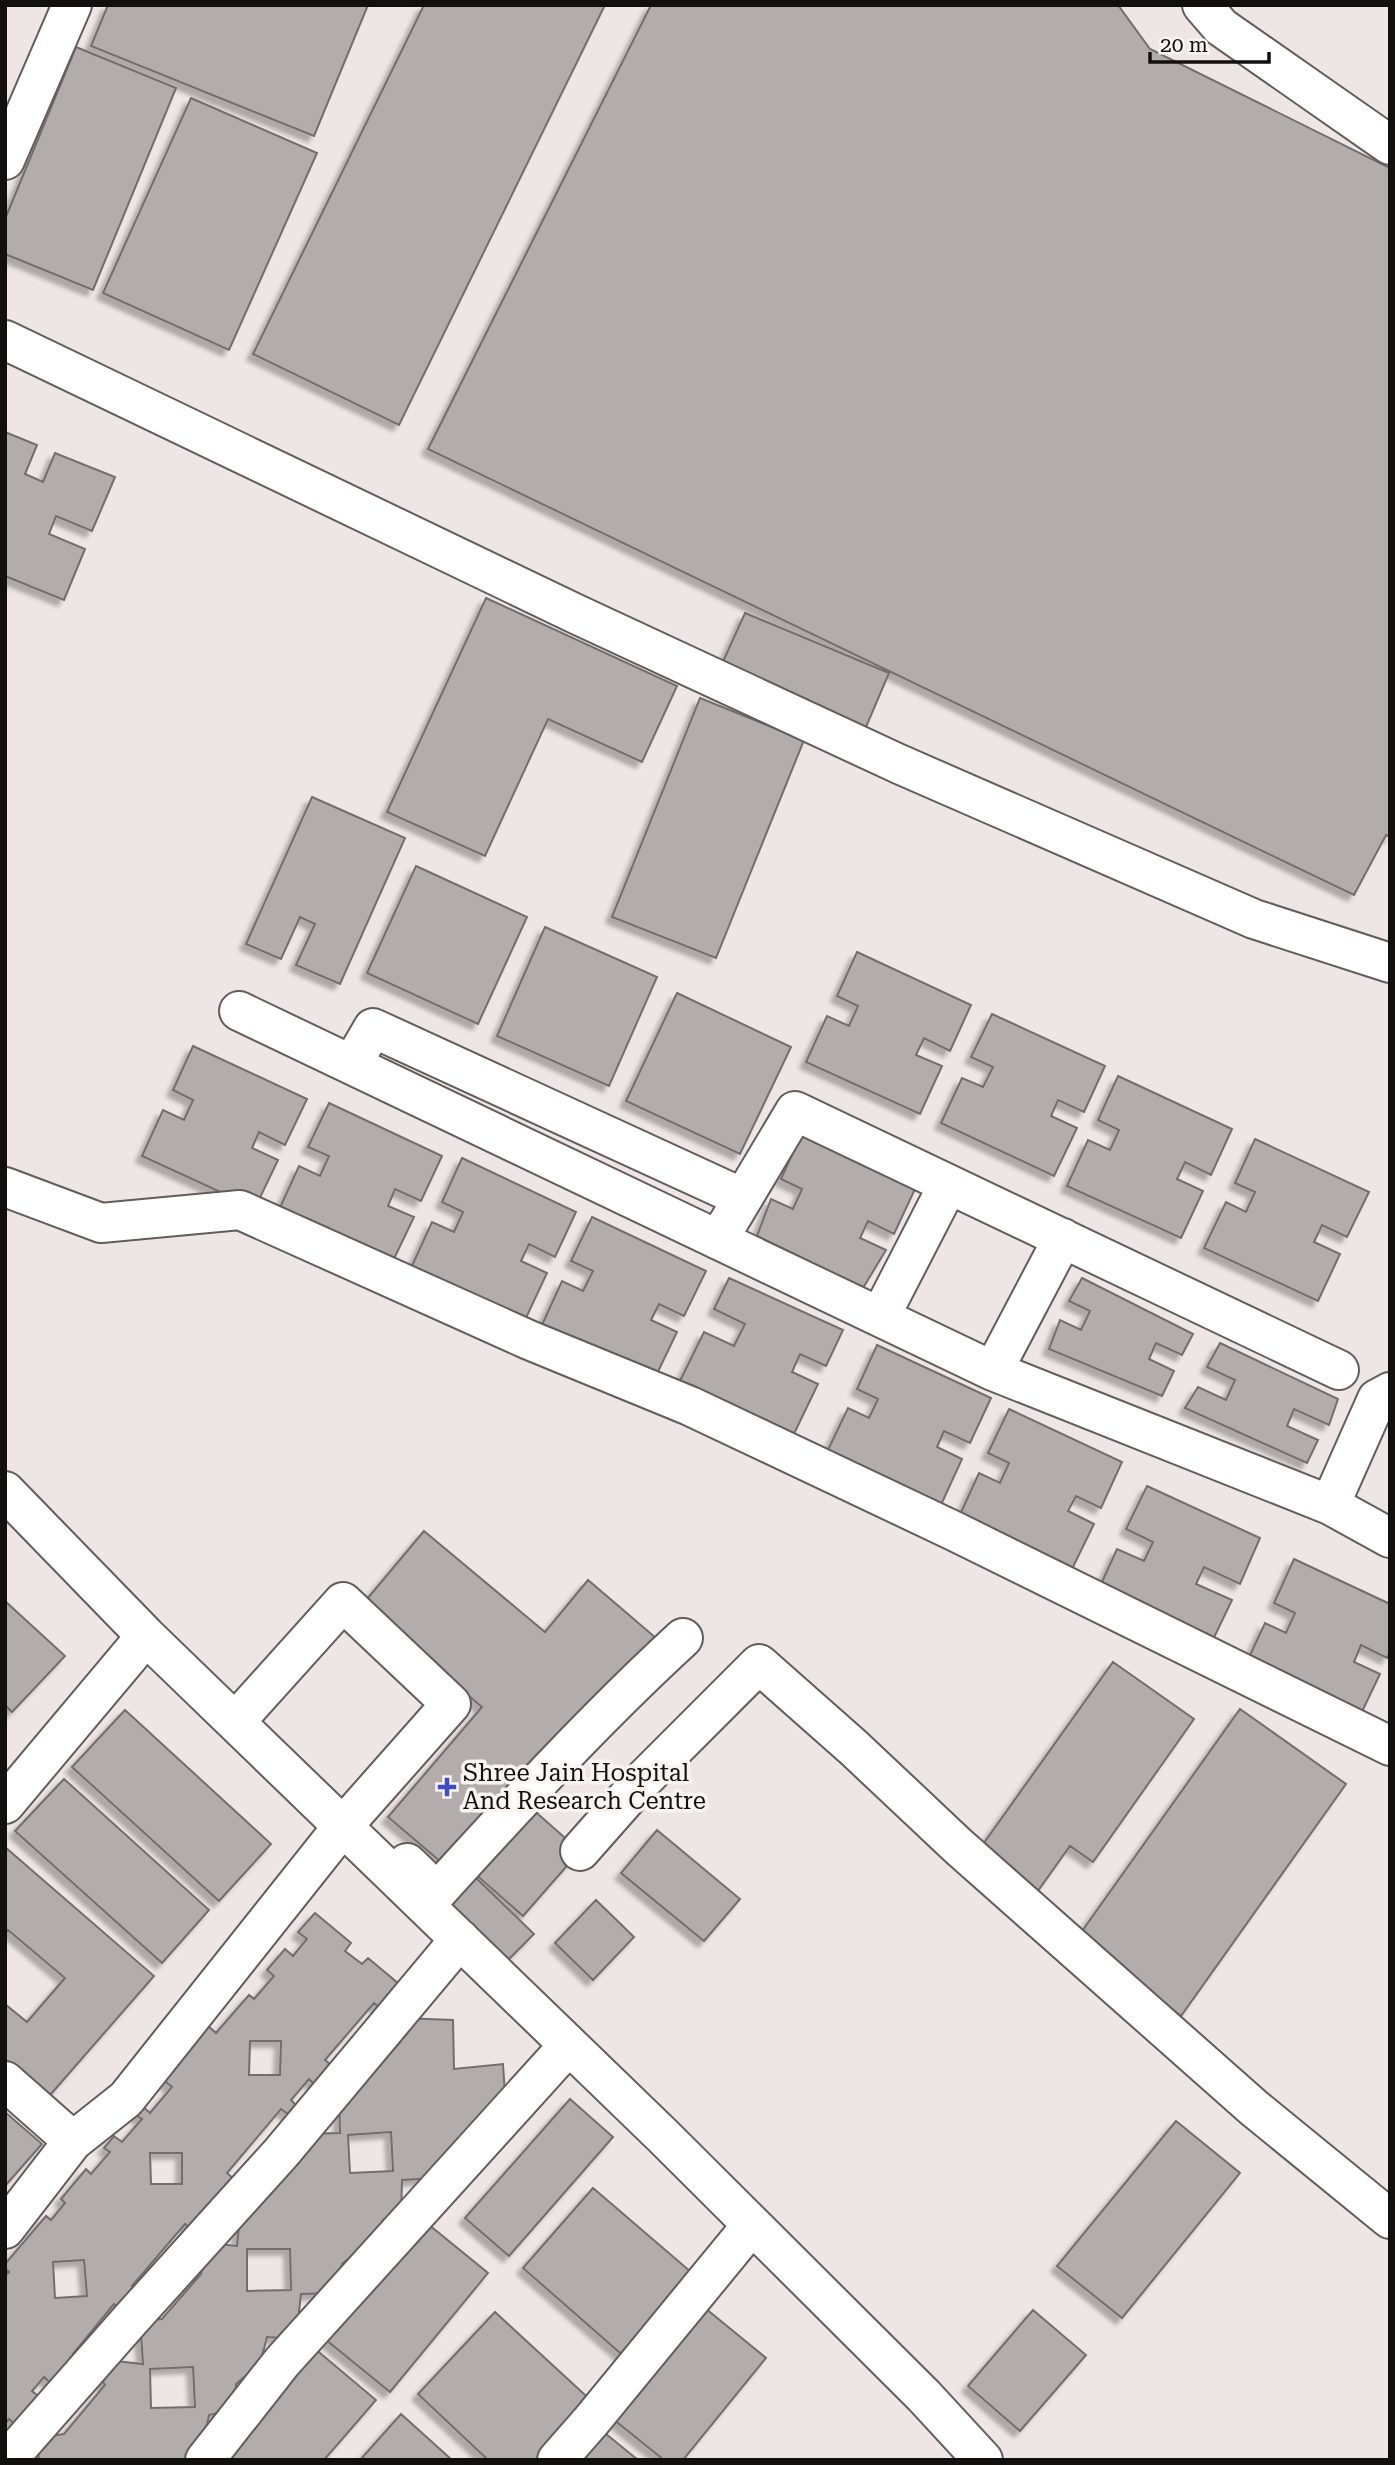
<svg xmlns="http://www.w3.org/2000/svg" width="1395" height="2465" font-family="'Roboto Serif',serif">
	<defs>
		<filter id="shadow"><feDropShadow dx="-6" dy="6" stdDeviation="2" flood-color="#0004"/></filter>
	</defs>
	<rect width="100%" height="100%" fill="#ede6e4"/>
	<path fill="#b3acac" stroke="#746d6d" stroke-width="2" fill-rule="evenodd" filter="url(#shadow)" d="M108,5H368L314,136L91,46Z
		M424,5H605L399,425L253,354Z
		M651,5H1118L1150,49L1390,168V837L1386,835L1354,895L428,449Z
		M76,47L176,88L93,290L5,254V219Z
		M191,98L317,153L229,350L103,293Z
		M5,432L37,445L25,474L43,482L55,453L115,477L92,531L56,516L49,534L85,549L64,600L5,576Z
		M486,598L677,686L642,762L548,719L485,856L387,812Z
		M745,613L889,673L866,727L721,666Z
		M700,698L804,740L716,958L612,917Z
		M312,797L405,838L340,984L296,965L315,924L300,917L281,959L246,944Z
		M416,866L527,917L478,1024L367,973Z
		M545,927L657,977L609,1086L497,1036Z
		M857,952L971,1005L950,1051L924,1038L916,1055L942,1066L920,1114L806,1062L827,1016L849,1026L858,1006L837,996Z
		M677,993L791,1047L740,1154L626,1101Z
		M992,1014L1105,1066L1084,1112L1058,1100L1051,1116L1077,1128L1054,1176L941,1123L962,1078L983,1087L993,1067L971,1057Z
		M193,1046L307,1099L285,1145L259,1132L252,1148L278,1160L255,1208L142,1156L163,1110L184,1120L193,1100L173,1090Z
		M1118,1076L1232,1129L1211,1175L1185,1162L1177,1179L1203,1191L1181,1238L1067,1186L1088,1140L1110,1150L1119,1130L1098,1120Z
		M329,1103L442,1156L421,1201L395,1189L388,1206L414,1217L391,1265L278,1212L299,1166L320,1176L329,1156L308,1147Z
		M801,1135L915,1189L894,1234L868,1221L860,1238L886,1250L863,1288L757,1236L771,1199L793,1209L802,1189L781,1179Z
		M1255,1139L1369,1192L1347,1237L1322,1225L1314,1242L1340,1254L1318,1301L1204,1248L1226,1202L1246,1212L1255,1192L1235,1183Z
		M462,1158L576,1212L555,1257L529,1244L521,1261L547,1273L525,1320L411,1268L432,1222L454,1232L463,1212L442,1202Z
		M592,1217L706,1271L684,1316L659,1304L651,1320L677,1332L654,1380L541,1327L562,1281L583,1291L593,1271L571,1261Z
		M729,1278L843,1330L826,1366L800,1354L792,1372L818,1384L791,1440L677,1387L704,1332L734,1346L745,1324L714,1309Z
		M1082,1278L1193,1334L1182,1355L1156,1343L1149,1359L1174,1371L1162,1396L1049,1349L1060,1320L1081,1330L1090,1311L1069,1301Z
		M1220,1343L1338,1399L1329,1425L1294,1409L1287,1426L1318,1440L1307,1463L1185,1408L1198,1387L1226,1400L1235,1380L1207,1367Z
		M877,1345L991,1398L970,1443L944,1431L937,1447L962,1459L940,1507L826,1454L848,1408L869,1418L878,1399L857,1389Z
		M1009,1409L1122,1462L1101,1508L1076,1496L1068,1511L1094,1524L1071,1571L958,1519L979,1473L1000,1483L1009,1463L988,1453Z
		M1147,1486L1260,1538L1240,1584L1204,1567L1196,1584L1232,1600L1209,1648L1096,1595L1117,1549L1144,1561L1153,1542L1126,1529Z
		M424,1531L545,1632L588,1580L656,1638L454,1873L388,1817L482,1707L362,1605Z
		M1294,1559L1390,1604V1652L1387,1658L1361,1645L1354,1662L1380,1674L1358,1720L1244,1668L1265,1623L1286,1633L1295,1613L1274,1603Z
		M5,1601L65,1656L12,1712L5,1705Z
		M1113,1662L1194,1719L1093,1862L1070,1846L1035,1895L976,1854Z
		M1240,1709L1346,1784L1181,2016L1075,1941Z
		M125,1710L271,1844L219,1901L72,1767Z
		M64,1779L209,1910L162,1963L15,1831Z
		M522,1800L580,1851L523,1916L465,1865Z
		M657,1830L740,1899L704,1941L621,1873Z
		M5,1847L154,1976L44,2102L5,2069V2004L27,2022L65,1978L8,1930L5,1933Z
		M471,1873L534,1934L501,1967L439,1907Z
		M596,1900L634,1937L593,1980L555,1943Z
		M315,1913L351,1943L345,1951L362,1964L368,1958L399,1984L379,2008L374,2003L325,2060L331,2065L315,2085L309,2079L291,2100L297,2106L289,2115L281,2109L227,2173L234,2179L192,2230L185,2224L132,2286L139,2292L123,2312L114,2304L73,2354L76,2357L53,2385L44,2377L32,2391L42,2399L18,2427L9,2419L5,2424V2276L9,2272L5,2268V2264L46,2216L51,2220L65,2203L61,2199L86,2169L91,2174L110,2152L104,2148L114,2136L122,2142L142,2119L133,2113L140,2104L150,2113L172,2087L162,2079L207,2025L216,2033L249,1995L254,1999L274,1976L267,1970L285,1949L293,1956L307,1939L298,1932ZM250,2041H281L280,2075H249ZM150,2153H182V2184H151ZM84,2260L87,2296L55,2298L53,2262Z
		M401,2018L453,2020L454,2069L503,2064L506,2110L439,2178L402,2180L401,2218L383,2220L377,2236L342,2264L339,2293L301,2294L296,2339L267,2337L260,2364L236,2384L235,2409L209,2415L201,2455L183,2460H39L36,2438L64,2434L105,2385L93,2366L107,2360L143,2364L140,2320L162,2319L201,2274L207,2243L237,2246L241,2206L264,2200L301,2160L303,2134L340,2133L339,2093L359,2088L401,2041ZM391,2132L393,2171L350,2173L348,2135ZM247,2249H290L291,2290L247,2291ZM193,2367L195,2407L151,2408L150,2369Z
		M570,2099L613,2137L509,2256L465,2218Z
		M5,2112L42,2144L5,2186Z
		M1176,2121L1240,2173L1122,2318L1057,2266Z
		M593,2188L698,2278L627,2359L523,2268Z
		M423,2220L488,2273L390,2392L325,2339Z
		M705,2308L766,2358L683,2460H664L613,2419Z
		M1033,2310L1086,2355L1020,2431L968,2386Z
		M495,2312L596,2405L545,2460H488L418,2394Z
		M314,2348L376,2400L324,2460H217Z
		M401,2414L452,2460H360Z
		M595,2425L638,2460H566Z"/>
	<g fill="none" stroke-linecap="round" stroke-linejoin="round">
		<defs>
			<path id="minor" d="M1202,5L1221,27L1390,145
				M5,160L72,5
				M5,340L576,614L899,764L1254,919L1390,963
				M239,1011L993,1371L1330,1505L1390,1538
				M352,1064L373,1028L743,1198
				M5,1187L101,1223L240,1210L529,1340L690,1406L954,1531L1390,1746
				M718,1240L795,1111L1339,1370
				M880,1317L948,1185
				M993,1371L1063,1238
				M5,1491L146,1636L663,2136L924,2396L983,2460
				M1330,1505L1377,1399L1390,1392
				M5,1804L146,1636
				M580,1851L640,1783L759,1664L854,1748L958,1846L1254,2108L1390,2219
				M407,1863L437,1892C516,1805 596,1718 683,1638
				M5,2081L73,2141
				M5,2229L73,2141L126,2099L343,1826L451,1704L343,1602L235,1722
				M7,2460L131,2319L281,2153L460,1939
				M205,2460L282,2362L569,2045
				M557,2460L592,2420L752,2225"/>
		</defs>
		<use href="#minor" stroke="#625c5a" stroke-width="42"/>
		<use href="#minor" stroke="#fff" stroke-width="38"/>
	</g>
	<path fill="#404cc0" stroke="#faf4f1" stroke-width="2.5" d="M443.5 1776.5h7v7h7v7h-7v7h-7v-7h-7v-7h7z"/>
	<g text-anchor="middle" stroke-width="7" stroke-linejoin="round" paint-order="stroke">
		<g font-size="24" fill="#12100f" stroke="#faf4f1" text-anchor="start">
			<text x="463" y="1781">Shree Jain Hospital<tspan x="463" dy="28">And Research Centre</tspan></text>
		</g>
	</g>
	<rect width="1395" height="2465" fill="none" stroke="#12100f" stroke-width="14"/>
	<path d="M1150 52v10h119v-10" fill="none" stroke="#12100f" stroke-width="3.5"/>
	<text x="1160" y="52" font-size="21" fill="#12100f" stroke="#faf4f1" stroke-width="5" paint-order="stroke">20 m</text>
</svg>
